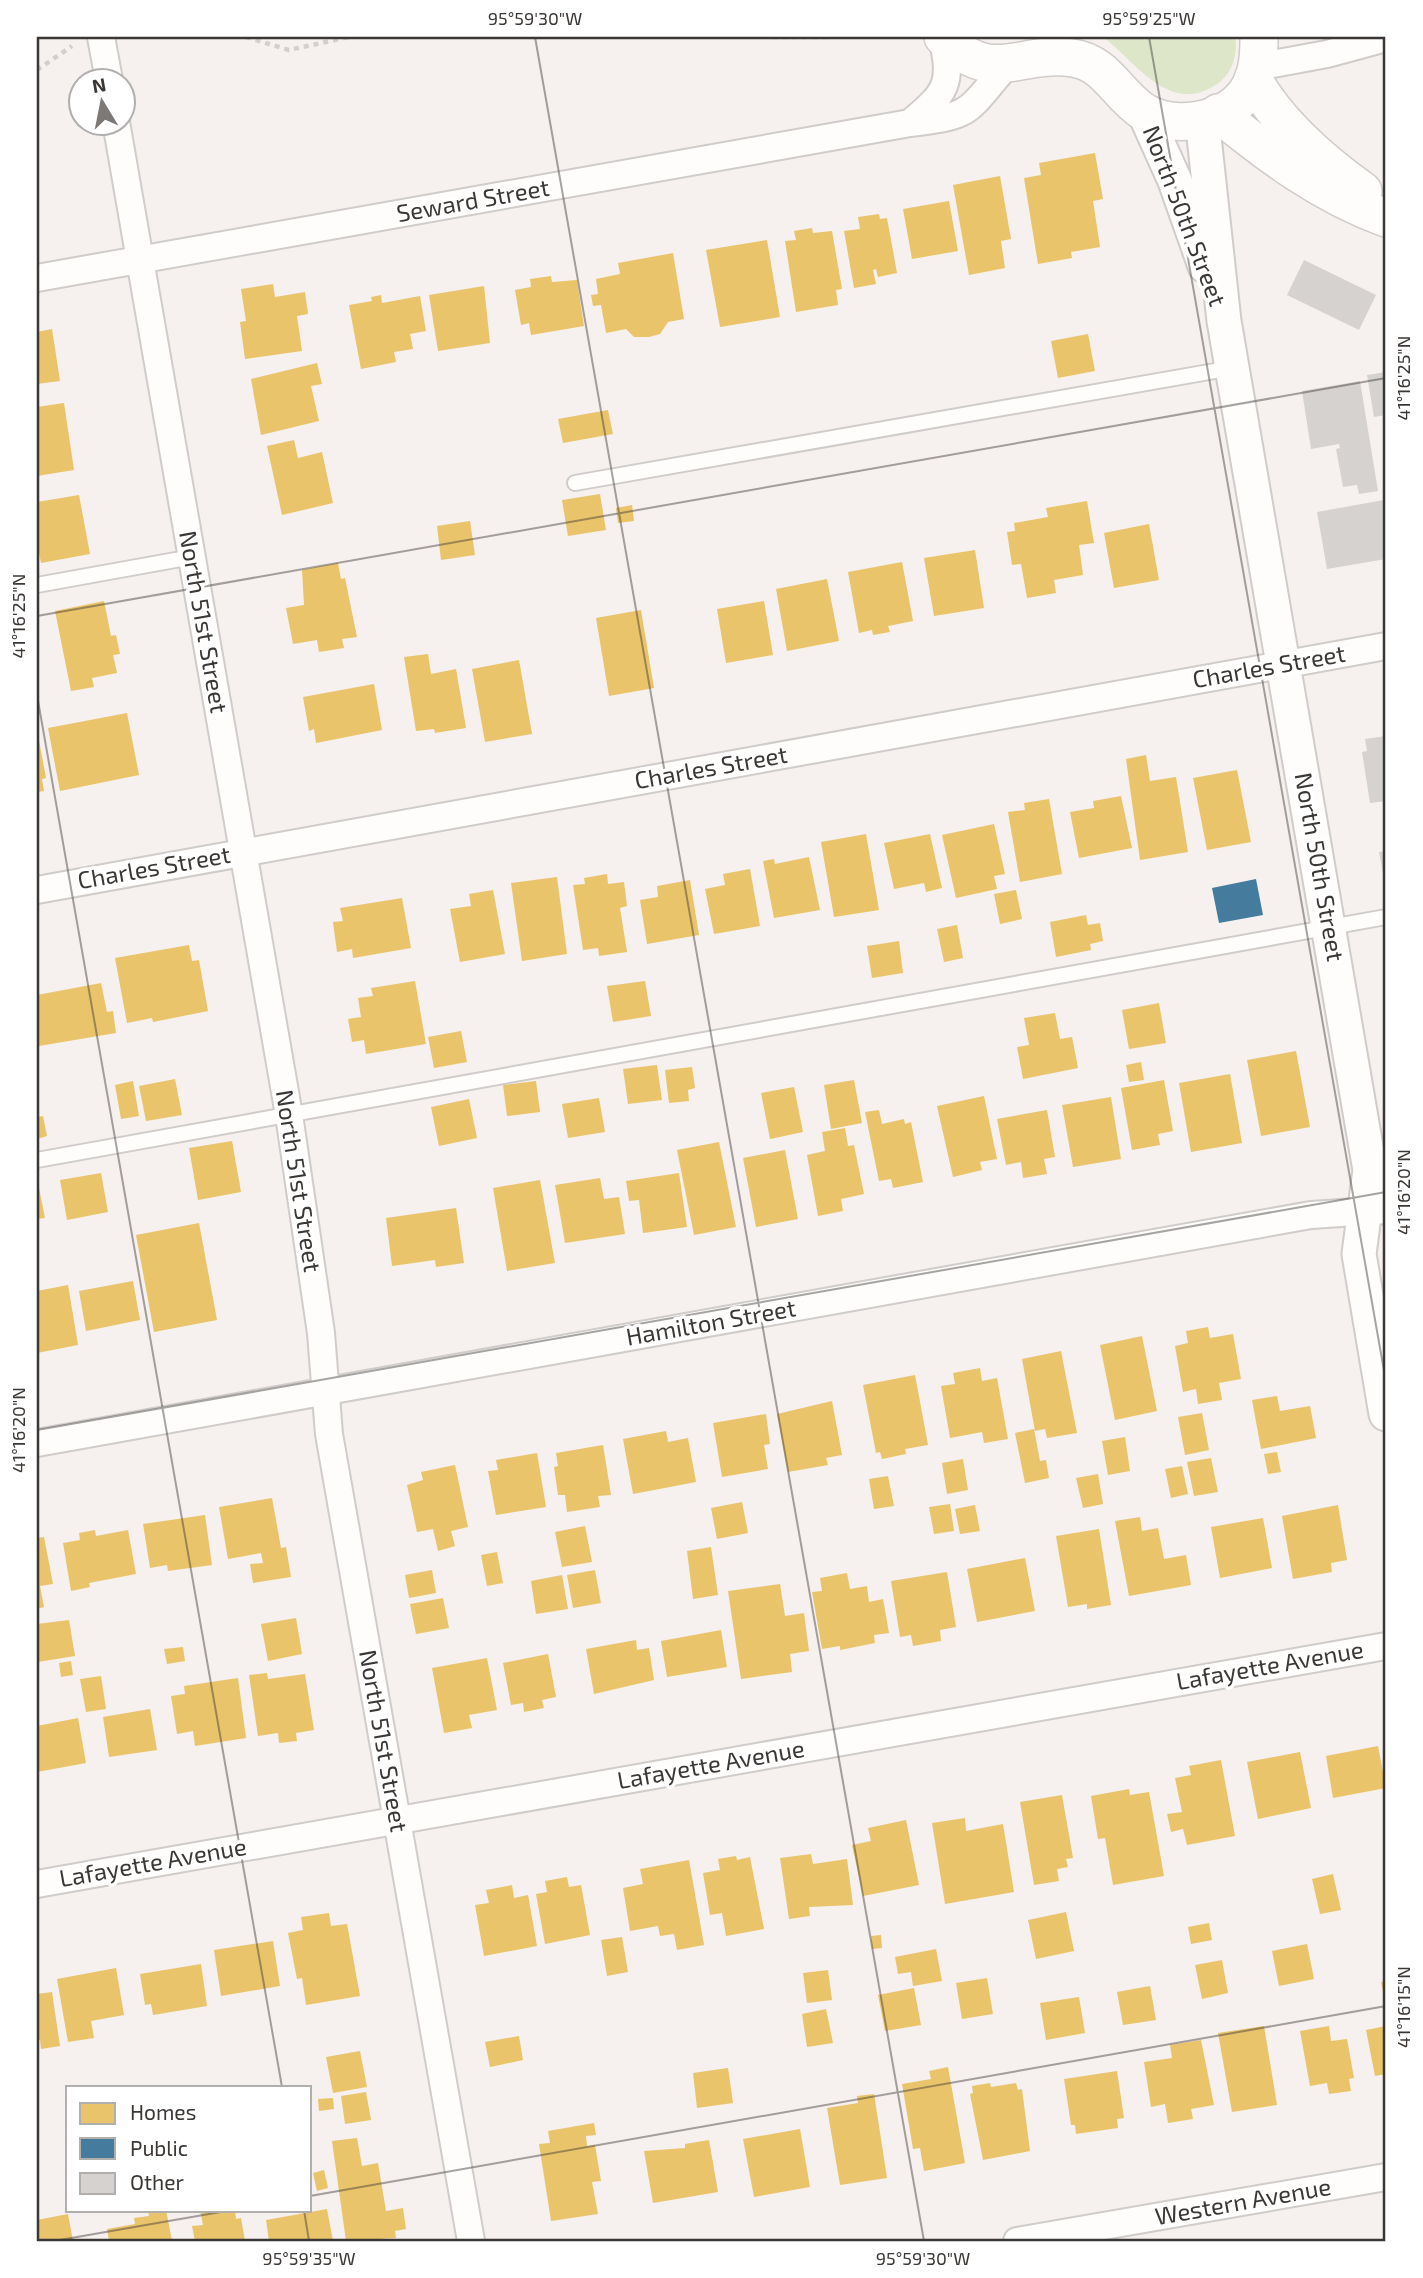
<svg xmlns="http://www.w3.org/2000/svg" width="1423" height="2278" font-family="'Exo 2',sans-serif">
	<rect width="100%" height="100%" fill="#f6f0ee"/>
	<path fill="#dee6c9" d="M1103,37H1235C1238,52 1233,71 1221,81C1171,120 1137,62 1103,37Z"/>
	<path fill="#e9c46a" d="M1095,153L1103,199L1093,201L1100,247L1071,252L1072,258L1038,264L1024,178L1041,175L1039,163Z
		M1000,176L1011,239L1001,241L1005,268L969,275L953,185Z
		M949,201L958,251L912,259L903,209Z
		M879,214L880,219L887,218L897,273L878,277L876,269L873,270L876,284L854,288L844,231L860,229L858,217Z
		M812,228L813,233L832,231L842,289L836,290L838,305L796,312L785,241L796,240L794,231Z
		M767,240L780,317L720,327L706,250Z
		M673,253L684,319L668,322L660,334L649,337H634L626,329L606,333L601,305L593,306L591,295L598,294L596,279L620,274L618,263Z
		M551,276L552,282L577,280L584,326L531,335L529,323L521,325L515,290L531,287L530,279Z
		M273,284L275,297L305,292L308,314L297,316L302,351L245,359L240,322L246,321L241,289Z
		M484,286L490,343L438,351L429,295Z
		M381,295L382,303L420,296L426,331L410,334L413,349L394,352L396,362L361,369L349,305L372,301L371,297Z
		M52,329L60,381L37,384V332Z
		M1088,334L1095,371L1058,378L1051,341Z
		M317,363L322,384L311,386L319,421L261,435L251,379Z
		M64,403L74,470L37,476V407Z
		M608,410L613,434L563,443L558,419Z
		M294,440L298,458L322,452L333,503L282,515L267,446Z
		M600,494L606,530L568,536L562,500Z
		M79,495L90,554L41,563L37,542V502Z
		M1087,501L1094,543L1079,545L1083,575L1054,580L1056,593L1027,598L1021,564L1012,565L1007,532L1015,531L1014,523L1048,517L1046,508Z
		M632,505L634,521L618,523L616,508Z
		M470,521L475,555L441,560L437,526Z
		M1149,524L1159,580L1114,588L1104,533Z
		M975,550L984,608L934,616L924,558Z
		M902,562L913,621L888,626L890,632L873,635L872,630L859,633L848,572Z
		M338,563L341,579L345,578L357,637L342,639L344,648L319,652L317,640L293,644L286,608L304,605L302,570Z
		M827,579L839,641L787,651L776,589Z
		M104,601L111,636L116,635L120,654L113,655L117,673L92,678L94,687L71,691L55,611Z
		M764,601L773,655L726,663L717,609Z
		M641,610L654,688L609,696L596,618Z
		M428,654L431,674L456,669L466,728L435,733L434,729L416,731L404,657Z
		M519,660L532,734L485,742L472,669Z
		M374,684L382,730L316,743L314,729L309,731L303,697Z
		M127,713L139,775L60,791L48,728Z
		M37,730L46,778L42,779L44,791L37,792Z
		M1146,755L1150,781L1176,777L1188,852L1140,860L1126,759Z
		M1237,770L1251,842L1207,850L1193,778Z
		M1121,796L1132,848L1079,858L1070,812L1094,808L1093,801Z
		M1049,799L1062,874L1020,882L1008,812L1025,810L1024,803Z
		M994,824L1005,874L994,876L997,889L956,898L942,835Z
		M866,834L879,910L834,917L821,842Z
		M930,834L942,888L926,892L924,883L894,889L884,843Z
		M809,857L820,910L774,918L763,861L774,859L775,864Z
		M750,869L760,926L714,934L705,889L725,885L723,874Z
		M607,874L608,884L624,882L627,906L620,908L627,952L599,956L598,948L583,950L573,885L585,884L584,878Z
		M557,877L567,954L522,961L511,883Z
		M690,880L699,935L647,944L640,900L658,897L657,886Z
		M493,890L505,954L460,962L450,909L471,906L469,894Z
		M1016,890L1022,919L1000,924L994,894Z
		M402,898L411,948L353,958L352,949L337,952L333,922L343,921L340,908Z
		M1086,915L1088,925L1100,923L1103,941L1090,944L1091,950L1056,957L1050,922Z
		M957,925L963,958L944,962L937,929Z
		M899,941L903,973L872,978L867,946Z
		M189,945L192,961L199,960L208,1011L153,1022L152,1018L127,1023L115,958Z
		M415,981L426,1044L366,1054L364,1040L352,1042L348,1019L361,1017L358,998L373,996L371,988Z
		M645,981L651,1016L613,1022L607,986Z
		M101,983L107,1012L113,1011L116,1033L39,1046L37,995Z
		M1159,1003L1166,1043L1129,1049L1122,1010Z
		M1055,1013L1060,1039L1072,1037L1078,1068L1023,1079L1017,1047L1029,1045L1024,1018Z
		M461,1031L467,1062L434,1068L428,1037Z
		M1296,1051L1310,1127L1261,1136L1247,1060Z
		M1141,1062L1144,1080L1129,1082L1126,1065Z
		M657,1065L662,1100L628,1104L623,1069Z
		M692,1067L695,1088L688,1090L689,1101L669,1103L665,1070Z
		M1230,1074L1242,1143L1191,1152L1179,1083Z
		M175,1079L182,1115L146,1121L139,1086Z
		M854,1080L862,1123L831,1129L824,1085Z
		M1164,1080L1173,1131L1158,1134L1160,1145L1132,1150L1121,1088Z
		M133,1081L139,1116L121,1119L115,1085Z
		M536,1081L540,1112L507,1116L503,1085Z
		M794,1087L803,1132L770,1139L761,1093Z
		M984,1096L997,1159L980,1162L982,1170L953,1177L937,1106Z
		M1111,1097L1121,1159L1073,1167L1062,1105Z
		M599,1098L605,1132L568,1138L562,1104Z
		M469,1099L477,1138L439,1146L431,1107Z
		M879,1110L882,1124L904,1119L905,1124L911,1122L923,1182L893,1188L891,1179L879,1181L865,1112Z
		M1047,1110L1055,1157L1044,1159L1047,1174L1023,1178L1021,1162L1006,1165L997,1119Z
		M43,1116L47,1136L37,1139V1117Z
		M845,1128L848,1146L854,1145L864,1194L841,1199L843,1211L818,1216L807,1155L825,1151L822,1132Z
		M232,1141L241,1192L198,1200L189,1148Z
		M719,1142L736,1227L694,1235L677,1150Z
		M785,1150L798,1219L756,1227L743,1158Z
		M101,1173L108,1212L67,1220L60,1180Z
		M679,1173L687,1227L643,1233L639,1200L629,1201L626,1181Z
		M37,1178L45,1218L37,1219Z
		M600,1178L604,1199L619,1197L625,1234L565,1243L555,1185Z
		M540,1180L555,1263L507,1271L493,1188Z
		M456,1208L464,1263L436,1267L435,1260L392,1266L386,1218Z
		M199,1223L217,1320L154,1332L136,1235Z
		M133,1281L140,1320L86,1331L79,1291Z
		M68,1285L78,1345L37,1353V1291Z
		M1208,1327L1210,1338L1233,1334L1241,1379L1219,1383L1222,1400L1198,1404L1196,1389L1183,1392L1175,1346L1188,1343L1186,1331Z
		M1142,1336L1157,1411L1115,1420L1100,1345Z
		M1061,1351L1077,1433L1047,1438L1045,1429L1035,1431L1022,1359Z
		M980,1368L982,1381L997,1378L1008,1439L984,1443L982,1432L950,1438L941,1386L955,1384L953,1373Z
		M915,1375L928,1445L905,1449L906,1454L882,1459L880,1452L876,1453L863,1385Z
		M1277,1396L1280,1411L1310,1406L1316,1438L1261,1449L1252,1400Z
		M832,1401L842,1455L826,1458L828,1465L788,1472L777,1414Z
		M1202,1413L1209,1450L1185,1455L1178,1417Z
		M766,1414L770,1444L764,1445L768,1469L722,1477L713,1423Z
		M1034,1429L1040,1461L1046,1460L1049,1478L1025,1483L1015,1433Z
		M666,1431L668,1442L688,1438L696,1482L633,1494L623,1439Z
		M1125,1437L1130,1471L1108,1475L1102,1441Z
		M603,1445L611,1495L598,1496L600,1507L567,1512L565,1495H558L554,1467L558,1466L556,1453Z
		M1277,1452L1281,1472L1268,1474L1264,1454Z
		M537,1453L546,1507L496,1515L488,1471L498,1470L496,1460Z
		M1211,1458L1218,1492L1194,1496L1187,1462Z
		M963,1459L968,1490L947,1494L942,1463Z
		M455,1465L468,1527L451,1531L455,1546L438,1551L433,1529L417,1532L407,1485L423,1480L421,1472Z
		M1182,1466L1188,1494L1171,1498L1165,1469Z
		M1098,1474L1103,1504L1083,1508L1076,1478Z
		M888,1476L894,1506L874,1509L869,1479Z
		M272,1498L281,1548L286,1547L291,1577L253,1583L250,1564L263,1563L261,1553L228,1559L219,1507Z
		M742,1502L748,1533L717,1539L711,1508Z
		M950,1504L954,1531L934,1534L929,1507Z
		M975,1505L980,1531L960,1534L955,1509Z
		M1338,1505L1347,1560L1331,1563L1332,1572L1293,1579L1282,1516Z
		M205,1515L212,1565L168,1571L167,1565L150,1568L143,1524Z
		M1140,1517L1142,1531L1158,1528L1164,1559L1186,1555L1191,1585L1129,1596L1115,1521Z
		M1263,1518L1272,1568L1220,1578L1211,1527Z
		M585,1526L592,1562L562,1567L555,1532Z
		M1099,1529L1111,1605L1087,1609V1604L1068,1607L1056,1536Z
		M95,1530L96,1536L128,1530L136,1574L89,1583L90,1587L71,1591L63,1543L80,1540L79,1533Z
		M44,1537L53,1584L40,1586L44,1607L37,1609V1538Z
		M711,1547L718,1595L693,1599L687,1551Z
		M497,1552L503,1583L487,1586L481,1555Z
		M1025,1558L1035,1611L977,1622L967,1569Z
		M432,1570L436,1593L409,1598L405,1575Z
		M595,1570L601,1603L573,1608L567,1575Z
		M947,1572L956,1627L940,1630L941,1641L913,1646L911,1635L900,1637L891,1581Z
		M847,1573L850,1589L867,1586L869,1602L883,1599L889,1633L874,1635L875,1643L840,1650V1646L822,1649L812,1592L822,1591L820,1578Z
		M562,1575L568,1609L536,1614L531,1581Z
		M780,1584L785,1616L804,1613L809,1651L790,1654L792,1672L741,1679L728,1591Z
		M443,1598L449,1628L416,1634L410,1604Z
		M296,1618L302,1654L268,1661L261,1624Z
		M69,1620L75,1656L38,1662L37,1624Z
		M721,1630L727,1667L667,1677L661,1641Z
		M636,1640L637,1650L649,1648L654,1680L594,1694L586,1649Z
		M183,1647L185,1661L167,1664L164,1649Z
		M548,1654L556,1697L542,1700L544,1708L524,1712L523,1703L511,1705L503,1663Z
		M487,1658L497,1710L469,1715L472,1728L444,1733L432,1668Z
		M71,1661L73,1675L61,1677L59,1663Z
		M267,1673L268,1679L305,1674L314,1730L296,1733L297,1741L279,1743L278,1733L258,1736L249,1675Z
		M101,1676L106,1709L86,1712L80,1679Z
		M238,1678L246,1738L195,1746L193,1731L177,1734L171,1696L185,1694L184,1686Z
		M150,1709L157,1750L109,1757L103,1717Z
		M78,1718L86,1763L37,1772V1726Z
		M1378,1746L1386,1788L1333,1798L1326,1756Z
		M1300,1752L1311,1808L1258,1819L1247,1762Z
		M1221,1760L1235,1836L1187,1845L1183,1829L1171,1832L1167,1814L1182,1812L1175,1778L1191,1775L1189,1766Z
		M1129,1789L1130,1795L1149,1792L1164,1876L1113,1885L1105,1838L1098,1839L1091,1796Z
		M1062,1795L1073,1858L1066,1859L1068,1867L1057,1869L1059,1881L1034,1885L1020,1802Z
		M965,1818L966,1831L1003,1824L1014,1892L945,1904L932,1823Z
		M906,1820L919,1885L863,1896L852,1845L871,1841L868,1828Z
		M811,1854L813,1864L847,1859L853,1905L809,1907L810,1916L789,1919L780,1858Z
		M736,1856L737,1860L750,1857L764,1929L726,1936L722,1913L710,1915L703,1873L720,1870L718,1859Z
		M689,1860L704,1945L677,1950L674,1934L660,1936L658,1926L630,1931L623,1888L643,1884L640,1869Z
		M1333,1874L1341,1910L1320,1914L1312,1879Z
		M567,1877L569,1887L581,1885L590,1935L545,1944L536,1894L547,1892L545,1881Z
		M512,1885L514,1898L528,1895L537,1946L484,1956L475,1905L489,1903L486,1890Z
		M1066,1912L1074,1951L1036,1959L1028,1920Z
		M329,1913L331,1926L347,1924L360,1996L306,2005L302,1978L297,1979L288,1933L303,1930L301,1917Z
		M1209,1923L1212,1940L1191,1944L1188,1927Z
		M881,1935L882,1948L872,1949L871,1936Z
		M622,1937L628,1972L607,1976L601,1940Z
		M273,1941L280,1986L221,1996L214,1950Z
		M1307,1944L1314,1979L1279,1986L1272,1951Z
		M936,1949L942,1981L913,1986L911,1972L898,1974L895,1957Z
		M1222,1960L1228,1993L1202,1999L1195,1965Z
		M201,1964L207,2006L153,2015L151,2004L145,2005L140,1974Z
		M116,1968L124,2015L91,2021L94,2038L68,2042L57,1979Z
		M828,1970L832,2000L807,2003L803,1973Z
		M987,1978L993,2014L962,2019L956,1983Z
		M1386,1981V2001H1385L1381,1982Z
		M1150,1986L1156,2020L1123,2025L1117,1992Z
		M914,1988L921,2025L885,2031L878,1995Z
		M52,1992L60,2046L41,2049L40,2040H37V1994Z
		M1079,1997L1085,2033L1046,2040L1040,2003Z
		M826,2009L833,2043L807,2047L802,2014Z
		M1264,2026L1277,2105L1232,2112L1218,2033Z
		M1329,2026L1331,2041L1347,2039L1354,2078L1349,2079L1351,2091L1329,2094L1327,2083L1310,2086L1300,2031Z
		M1386,2026V2074L1375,2076L1366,2030Z
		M519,2036L523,2060L490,2067L485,2042Z
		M1201,2040L1214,2105L1191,2109L1193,2119L1168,2123L1165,2104L1151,2107L1144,2062L1172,2058L1170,2045Z
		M360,2051L367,2087L333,2093L326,2057Z
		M948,2067L965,2163L924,2171L920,2148L913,2149L902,2084L931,2079L929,2071Z
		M728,2068L733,2103L697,2108L693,2073Z
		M1117,2071L1124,2118L1117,2119L1118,2128L1076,2134L1075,2125H1071L1064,2079Z
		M990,2083L991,2087L1016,2083L1018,2090L1022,2089L1030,2151L983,2160L970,2094L973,2093L972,2086Z
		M366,2092L371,2120L345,2124L341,2096Z
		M874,2094L887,2178L840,2185L827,2108L858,2103L857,2096Z
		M333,2098L334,2109L319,2111L318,2099Z
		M594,2123L596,2135L586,2136L587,2146L595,2145L601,2181L592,2182L598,2214L551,2221L539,2144L550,2143L548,2131Z
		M800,2129L810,2187L754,2197L743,2139Z
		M357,2138L362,2166L378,2163L386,2211L403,2208L406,2229L395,2231L396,2238L346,2241L332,2141Z
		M709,2140L718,2192L653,2203L644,2151L685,2148V2144Z
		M324,2170L328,2188L317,2191L313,2173Z
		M327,2209L333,2241H269L266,2220Z
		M148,2210H166L172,2241H109L107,2229L135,2224L134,2218L149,2216Z
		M200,2210H235L236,2219L241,2218L245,2241H195L192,2226L203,2225Z
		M68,2214L73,2241H37V2220Z"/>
	<path fill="#457b9d" d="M1256,879L1263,915L1219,923L1212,888Z"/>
	<path fill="#d6d2d0" d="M1304,260L1376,295L1359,330L1287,295Z
		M1386,372V415L1374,417L1367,375Z
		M1360,381L1378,491L1359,494L1357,485L1343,487L1336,449L1340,448L1339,444L1311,449L1302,391Z
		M1384,500L1386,559L1327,569L1317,512Z
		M1386,736V801L1370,803L1362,752L1367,751L1365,739Z
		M1386,851V884H1385L1379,852Z"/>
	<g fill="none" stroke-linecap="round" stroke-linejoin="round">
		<defs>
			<path id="service" d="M575,483L1232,368
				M37,585L192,557
				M37,1160L1386,917"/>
			<path id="minor" d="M101,37L109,80
				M1257,67L1327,54L1386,38
				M116,122L289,1115L321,1333L329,1434L471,2241
				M910,123C947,92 953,84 942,37
				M37,278L910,123C974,116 966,112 1007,65
				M37,890L1386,646
				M37,1443L1311,1215L1386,1210
				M37,1884L1386,1646
				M1017,2241L1386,2177"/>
			<path id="tertiary" d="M1144,112L1175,181L1205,266
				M1208,118L1204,137L1224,321L1370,1170L1359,1254L1386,1414"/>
			<path id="secondary" d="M943,37C994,87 1017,50 1073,58C1107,63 1117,95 1144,112C1174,130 1225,122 1246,93C1258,77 1259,56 1259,37
				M1253,79C1278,124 1321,161 1363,191
				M1218,113C1270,156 1323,195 1386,218"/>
		</defs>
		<use href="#service" stroke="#d0ccca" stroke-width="18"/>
		<use href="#minor" stroke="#d0ccca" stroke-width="30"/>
		<use href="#tertiary" stroke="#d0ccca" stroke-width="37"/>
		<use href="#secondary" stroke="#d0ccca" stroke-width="40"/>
		<path stroke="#d1d0cf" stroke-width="4.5" stroke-dasharray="5 5" stroke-linecap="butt" d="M246,37L289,50L349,37
			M772,37H826
			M37,70L72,46"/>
		<use href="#service" stroke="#fefdfc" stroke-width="14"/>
		<use href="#minor" stroke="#fefdfc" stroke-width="26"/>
		<use href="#tertiary" stroke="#fefdfc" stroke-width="33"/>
		<use href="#secondary" stroke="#fefdfc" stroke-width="37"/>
	</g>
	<path fill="none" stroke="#3b3735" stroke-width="2" stroke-opacity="0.45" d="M535,37L924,2241M1149,37L1386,1382M37,616L1386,378M37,695L282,2087M37,1430L1386,1192M310,2196L1386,2006M304,2210L309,2241M54,2241L232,2210"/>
	<g text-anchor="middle" stroke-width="7" stroke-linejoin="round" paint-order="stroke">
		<g font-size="24" fill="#3b3735" stroke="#fff">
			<text transform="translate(473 201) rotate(-10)" y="8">Seward Street</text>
			<text transform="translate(1184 216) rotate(69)" y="8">North 50th Street</text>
			<text transform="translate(203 622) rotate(80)" y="8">North 51st Street</text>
			<text transform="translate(1269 667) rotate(-10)" y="8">Charles Street</text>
			<text transform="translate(711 768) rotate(-10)" y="8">Charles Street</text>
			<text transform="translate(1319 867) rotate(80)" y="8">North 50th Street</text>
			<text transform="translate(154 868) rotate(-10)" y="8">Charles Street</text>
			<text transform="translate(298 1181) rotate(81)" y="8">North 51st Street</text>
			<text transform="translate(711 1323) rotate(-10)" y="8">Hamilton Street</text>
			<text transform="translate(1270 1666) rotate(-10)" y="8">Lafayette Avenue</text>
			<text transform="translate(383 1741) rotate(80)" y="8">North 51st Street</text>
			<text transform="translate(711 1765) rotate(-10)" y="8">Lafayette Avenue</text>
			<text transform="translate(153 1863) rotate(-10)" y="8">Lafayette Avenue</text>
			<text transform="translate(1243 2202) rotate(-10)" y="8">Western Avenue</text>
		</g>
	</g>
	<rect width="1423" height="2278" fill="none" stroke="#ffffff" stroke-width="77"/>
	<rect x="66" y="2086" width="245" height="126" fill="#ffffff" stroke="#b1afae" stroke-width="2"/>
	<rect x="80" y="2103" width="35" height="21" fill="#e9c46a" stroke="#b1afae" stroke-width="2"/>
	<text x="130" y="2120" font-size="21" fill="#3b3735">Homes</text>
	<rect x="80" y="2138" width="35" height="21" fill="#457b9d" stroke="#b1afae" stroke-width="2"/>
	<text x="130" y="2156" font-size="21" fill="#3b3735">Public</text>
	<rect x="80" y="2173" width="35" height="21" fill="#d6d2d0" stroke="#b1afae" stroke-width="2"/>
	<text x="130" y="2190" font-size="21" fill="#3b3735">Other</text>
	<g transform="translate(102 102) rotate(350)"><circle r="33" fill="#ffffff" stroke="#b1afae" stroke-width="2"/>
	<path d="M0-5L12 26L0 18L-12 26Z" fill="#7c7876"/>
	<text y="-10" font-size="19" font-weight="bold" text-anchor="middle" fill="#3b3735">N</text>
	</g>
	<rect x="38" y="38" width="1346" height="2202" fill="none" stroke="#3b3735" stroke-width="2.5"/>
	<g font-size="18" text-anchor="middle" fill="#3b3735">
		<text x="535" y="25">95°59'30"W</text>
		<text x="1149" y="25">95°59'25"W</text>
		<text transform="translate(1404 378) rotate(-90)" y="6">41°16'25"N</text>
		<text transform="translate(19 616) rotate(-90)" y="6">41°16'25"N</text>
		<text transform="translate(1404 1192) rotate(-90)" y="6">41°16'20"N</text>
		<text transform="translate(19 1430) rotate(-90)" y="6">41°16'20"N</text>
		<text transform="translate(1404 2007) rotate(-90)" y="6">41°16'15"N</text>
		<text x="309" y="2265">95°59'35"W</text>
		<text x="923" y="2265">95°59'30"W</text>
	</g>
</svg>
